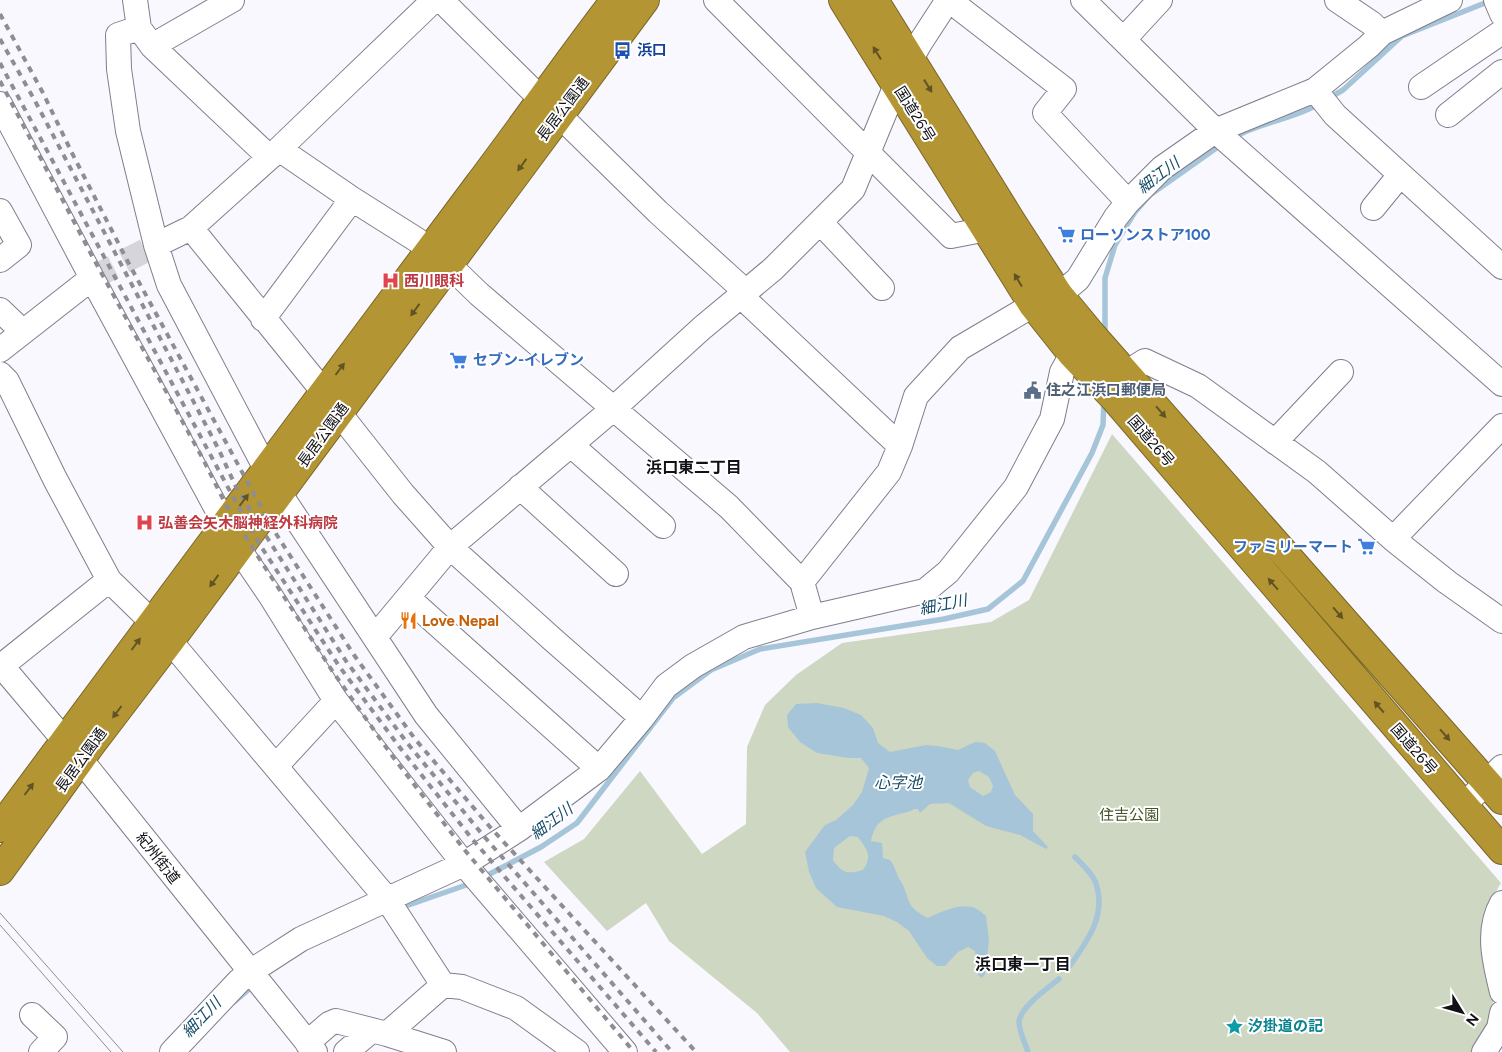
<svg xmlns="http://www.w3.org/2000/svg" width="1502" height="1052" font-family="Figtree,'Noto Sans JP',sans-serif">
	<rect width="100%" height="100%" fill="#f9f8ff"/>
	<path fill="#ced7c2" d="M1112,434L1501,883L1491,900L1482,946L1493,1002L1490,1020L1472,1052H790L757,1013L669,941L646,903L607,931L544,862L584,839L640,771L702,854L746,824L747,747L765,705L796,675L842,643L991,622L1029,600Z"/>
	<path fill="#a7c5d8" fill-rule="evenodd" d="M817,703L844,708L861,715L873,728L878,743L890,752L926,745L938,746L958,750L975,742L985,743L995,751L1015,795L1033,814V831L1048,847L1046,849L1020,835L986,826L949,803L930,804L920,813L918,809H914C909,813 905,812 899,814C881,819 875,823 871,841L882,843L883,858L890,860C894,865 895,869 897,874C898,878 901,881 903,885C911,904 907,907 928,918C940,912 959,904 972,907C977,908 982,913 986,916L989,941L985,974L982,978L978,975L975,951L968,947L958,952L945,966H937L927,958L909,931L897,922L884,916L837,907L816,888L809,872L805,852L825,825L836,820L853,805L862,792L869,768L861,758H849L817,753L800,742L788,727L787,715L796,704ZM979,771L989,777L993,786L991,792L983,796L970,787L968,780L973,773ZM850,836L858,837C867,850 873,855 863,870C847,874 843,874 833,860L834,848Z"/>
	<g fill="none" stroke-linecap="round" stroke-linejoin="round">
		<path stroke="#a7c5d8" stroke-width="5.5" d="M1329,98L1343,90L1402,36L1490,1
			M1233,138C1259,122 1292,120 1319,104
			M1105,337V278L1115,245L1125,228L1135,212L1150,195L1222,144
			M482,878L541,847L577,823L673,698L711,670L760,649L944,619L988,609L1023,581L1092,453L1103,425L1104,399
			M400,908L472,883
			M1069,967C1087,942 1108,914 1095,881C1091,872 1082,864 1075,857
			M234,1002L254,985
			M1028,1052C1025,1043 1019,1031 1019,1022C1020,1007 1048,988 1059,979"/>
		<path stroke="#d6d5dc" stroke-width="24" stroke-dasharray="24 12" stroke-linecap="butt" d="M92,278L156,245"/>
		<defs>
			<path id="minor" d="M135,0L139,28L152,46L269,157
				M441,0L542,100
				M716,0L951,236L987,229
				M949,0L1064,89L1045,113L1128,202
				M1083,0L1219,134L1502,384
				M1337,0L1371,23L1382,33
				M1496,0L1502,14
				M139,28L118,35L119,69L128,131L156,245L169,285L266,469
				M1124,39L1160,0
				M152,46L232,0
				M1421,87L1502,32
				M1315,90L1335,115L1502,267
				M0,104L92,278L225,524
				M559,115L658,212L746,292
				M1448,115L1502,72
				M279,149L352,199L417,240L449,265L479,294L729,507L802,582L812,617
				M1373,208L1400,175
				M0,211L19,245L0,260
				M820,222L882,288
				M191,228L323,391
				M156,245L191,228L279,149L434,0
				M1059,295L1078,279L1116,217L1128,202L1162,168L1215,131L1315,90L1369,46L1382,33L1450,0
				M741,296L900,446
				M0,310L23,332
				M263,319L352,199
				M0,350L92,278
				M1126,373L1145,361L1198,386L1317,472L1393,539L1447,582L1502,621
				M0,374L7,381L55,479L109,580L152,622
				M339,413L403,494L450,547L551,638L642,718
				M1275,442L1341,372
				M571,445L663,526
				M520,487L616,574
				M280,494L426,715L519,829
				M1393,539L1502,426
				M238,548L270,595L336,701L464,864L625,1052
				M802,582L889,472L900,446L916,396L960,348L1033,305
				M408,598L599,769
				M375,637L450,547L613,409L702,328L773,269L853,189L896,85L920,43L948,0
				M170,641L387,899L443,985
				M0,664L81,760L315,1052
				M0,667L109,580
				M276,766L336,701
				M1463,806L1502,767
				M1502,903C1486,931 1495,963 1502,992
				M32,1015L55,1037L41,1052
				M387,1034L443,985L462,987L516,1008L577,1052
				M307,1043L329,1024L336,1021L387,1034L444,1052
				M172,1052L239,981L250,972L301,939L464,864L519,829L599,769L642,718L666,686L693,666L744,637L812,617L925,591L948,572L1016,487L1052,419L1062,372L1072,354
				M346,1052L371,1031
				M1484,1052L1499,1028L1502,1013"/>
			<path id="highway" d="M843,0L1033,305L1072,354L1114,398L1502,850
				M874,0L1013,224L1059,295L1093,336L1502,800
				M0,828C159,613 319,398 479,184C525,123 569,60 615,0
				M0,871L90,746L170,641L645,0"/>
		</defs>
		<use href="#minor" stroke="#7f7e8c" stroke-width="26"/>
		<use href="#highway" stroke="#7a6729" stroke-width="30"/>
		<use href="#minor" stroke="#fff" stroke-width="24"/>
		<use href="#highway" stroke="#b39533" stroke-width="28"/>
		<path stroke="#8d8d93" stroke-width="1" d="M0,913L123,1052
			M0,925L111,1052"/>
		<path stroke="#8d8d93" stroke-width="4" stroke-dasharray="6 6" stroke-linecap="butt" d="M0,14L43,93L72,153L128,262L273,529L354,655L415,739L490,827L696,1052
			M0,39L34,99L219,450L236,487L268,539L346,661L408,744L482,834L672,1052
			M0,63L232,495L262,548L339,666L401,749L473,840L656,1052
			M0,81L91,254L203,459L225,503L257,555L333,672L393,757L463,848L634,1052"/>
	</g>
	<defs><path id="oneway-solid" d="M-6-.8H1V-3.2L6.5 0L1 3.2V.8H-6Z" transform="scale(1.25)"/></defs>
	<g fill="#625324">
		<use href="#oneway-solid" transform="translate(877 53) rotate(-122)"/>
		<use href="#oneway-solid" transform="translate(928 86) rotate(58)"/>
		<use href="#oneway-solid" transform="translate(522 165) rotate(126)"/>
		<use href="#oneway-solid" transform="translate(1018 280) rotate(-121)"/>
		<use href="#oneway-solid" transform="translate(415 310) rotate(126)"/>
		<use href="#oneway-solid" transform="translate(340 369) rotate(-53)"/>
		<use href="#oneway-solid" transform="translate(1161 412) rotate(49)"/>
		<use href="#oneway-solid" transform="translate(244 500) rotate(-53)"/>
		<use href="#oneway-solid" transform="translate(214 581) rotate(126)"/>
		<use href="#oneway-solid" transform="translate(1273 584) rotate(-131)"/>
		<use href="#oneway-solid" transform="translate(1338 613) rotate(49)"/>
		<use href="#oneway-solid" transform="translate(136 644) rotate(-53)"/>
		<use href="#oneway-solid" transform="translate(1379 707) rotate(-131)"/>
		<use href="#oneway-solid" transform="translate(117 712) rotate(127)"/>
		<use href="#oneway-solid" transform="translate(1445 735) rotate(49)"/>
		<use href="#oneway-solid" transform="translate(29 789) rotate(-53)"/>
	</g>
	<defs>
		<symbol id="bus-bare" viewBox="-9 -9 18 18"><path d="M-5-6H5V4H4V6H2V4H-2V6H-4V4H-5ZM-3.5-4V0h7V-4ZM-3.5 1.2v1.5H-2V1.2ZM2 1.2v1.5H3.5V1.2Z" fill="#1a4fb4" stroke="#fff" stroke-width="2.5" paint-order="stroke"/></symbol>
		<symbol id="supermarket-bare" viewBox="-9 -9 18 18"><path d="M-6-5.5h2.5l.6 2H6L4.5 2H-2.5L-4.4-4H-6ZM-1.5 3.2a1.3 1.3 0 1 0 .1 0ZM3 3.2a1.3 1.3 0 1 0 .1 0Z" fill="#3f7fe0" stroke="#fff" stroke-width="2.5" paint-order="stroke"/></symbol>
		<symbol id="hospital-bare" viewBox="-9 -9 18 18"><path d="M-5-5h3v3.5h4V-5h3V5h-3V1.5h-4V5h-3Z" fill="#e0444e" stroke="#fff" stroke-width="2.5" paint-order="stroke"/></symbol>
		<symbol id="civic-bare" viewBox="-9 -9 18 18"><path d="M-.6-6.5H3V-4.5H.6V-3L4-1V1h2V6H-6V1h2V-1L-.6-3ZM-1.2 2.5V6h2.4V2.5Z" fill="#5c6f8a" stroke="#fff" stroke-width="2.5" paint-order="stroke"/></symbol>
		<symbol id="restaurant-bare" viewBox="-9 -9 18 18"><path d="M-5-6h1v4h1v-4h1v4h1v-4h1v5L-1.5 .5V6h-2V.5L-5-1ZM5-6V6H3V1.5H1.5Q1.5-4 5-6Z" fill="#e8710a" stroke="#fff" stroke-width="2.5" paint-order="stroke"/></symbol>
		<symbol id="sight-bare" viewBox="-9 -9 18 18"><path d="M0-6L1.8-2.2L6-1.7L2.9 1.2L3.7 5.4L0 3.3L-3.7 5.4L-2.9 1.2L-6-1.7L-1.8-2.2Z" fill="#0f9aa8" stroke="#fff" stroke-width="2.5" paint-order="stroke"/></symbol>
	</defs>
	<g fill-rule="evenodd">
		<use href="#bus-bare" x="610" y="38" width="25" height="25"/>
		<use href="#supermarket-bare" x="1054" y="222" width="25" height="25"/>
		<use href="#hospital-bare" x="378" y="268" width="25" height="25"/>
		<use href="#supermarket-bare" x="446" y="348" width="25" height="25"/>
		<use href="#civic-bare" x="1020" y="378" width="25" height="25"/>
		<use href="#hospital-bare" x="132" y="510" width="25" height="25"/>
		<use href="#supermarket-bare" x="1354" y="534" width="25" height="25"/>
		<use href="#restaurant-bare" x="396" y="608" width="25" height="25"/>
		<use href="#sight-bare" x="1222" y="1014" width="25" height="25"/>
	</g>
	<g text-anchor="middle" stroke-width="4" stroke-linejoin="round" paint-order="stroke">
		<g font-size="15" font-weight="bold" fill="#164399" stroke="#fff" text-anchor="start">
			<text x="637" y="55">浜口</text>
		</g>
		<g font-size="15" fill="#111116" stroke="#fff">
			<text transform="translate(563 109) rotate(-53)" y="5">長居公園通</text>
			<text transform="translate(915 114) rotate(58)" y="5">国道26号</text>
			<text transform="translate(323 435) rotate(-54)" y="5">長居公園通</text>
			<text transform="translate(1151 441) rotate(49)" y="5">国道26号</text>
			<text transform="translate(1414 749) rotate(49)" y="5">国道26号</text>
			<text transform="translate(81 760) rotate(-54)" y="5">長居公園通</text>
			<text transform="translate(158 858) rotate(52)" y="5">紀州街道</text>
		</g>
		<g font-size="15" font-weight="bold" fill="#366cbe" stroke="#fff" text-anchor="start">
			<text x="1080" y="240">ローソンストア100</text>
			<text x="473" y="365">セブン-イレブン</text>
			<text x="1353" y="552" text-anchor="end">ファミリーマート</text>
		</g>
		<g font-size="15" font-weight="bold" fill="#be3a42" stroke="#fff" text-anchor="start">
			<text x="404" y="286">西川眼科</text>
			<text x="158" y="528">弘善会矢木脳神経外科病院</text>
		</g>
		<g font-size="15" font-weight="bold" fill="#4e5e75" stroke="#fff" text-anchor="start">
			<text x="1046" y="395">住之江浜口郵便局</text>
		</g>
		<g font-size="15" font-weight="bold" fill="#c56008" stroke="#fff" text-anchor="start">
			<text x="422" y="626">Love Nepal</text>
		</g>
		<g font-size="15" fill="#425224" stroke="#fff">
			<text x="1129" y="820">住吉公園</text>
		</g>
		<g font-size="15" font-weight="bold" fill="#0d838f" stroke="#fff" text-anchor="start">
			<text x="1248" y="1031">汐掛道の記</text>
		</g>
		<g font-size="16" font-style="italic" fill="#174d68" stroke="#fff">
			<text transform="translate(1158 175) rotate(-37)" y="6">細江川</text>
			<text transform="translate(943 604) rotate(-11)" y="6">細江川</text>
			<text x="898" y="788">心字池</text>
			<text transform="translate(551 821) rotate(-37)" y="6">細江川</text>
			<text transform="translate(201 1017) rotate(-46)" y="6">細江川</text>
		</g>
		<g font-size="16" font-weight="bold" fill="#111116" stroke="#fff">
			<text x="694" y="473">浜口東二丁目</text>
			<text x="1023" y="970">浜口東一丁目</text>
		</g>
	</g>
	<g transform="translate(1462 1012) rotate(127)" stroke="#ffffff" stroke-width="4" paint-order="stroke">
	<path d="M0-4L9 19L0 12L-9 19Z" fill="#111116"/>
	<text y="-8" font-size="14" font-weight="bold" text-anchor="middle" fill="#111116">N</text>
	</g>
</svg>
